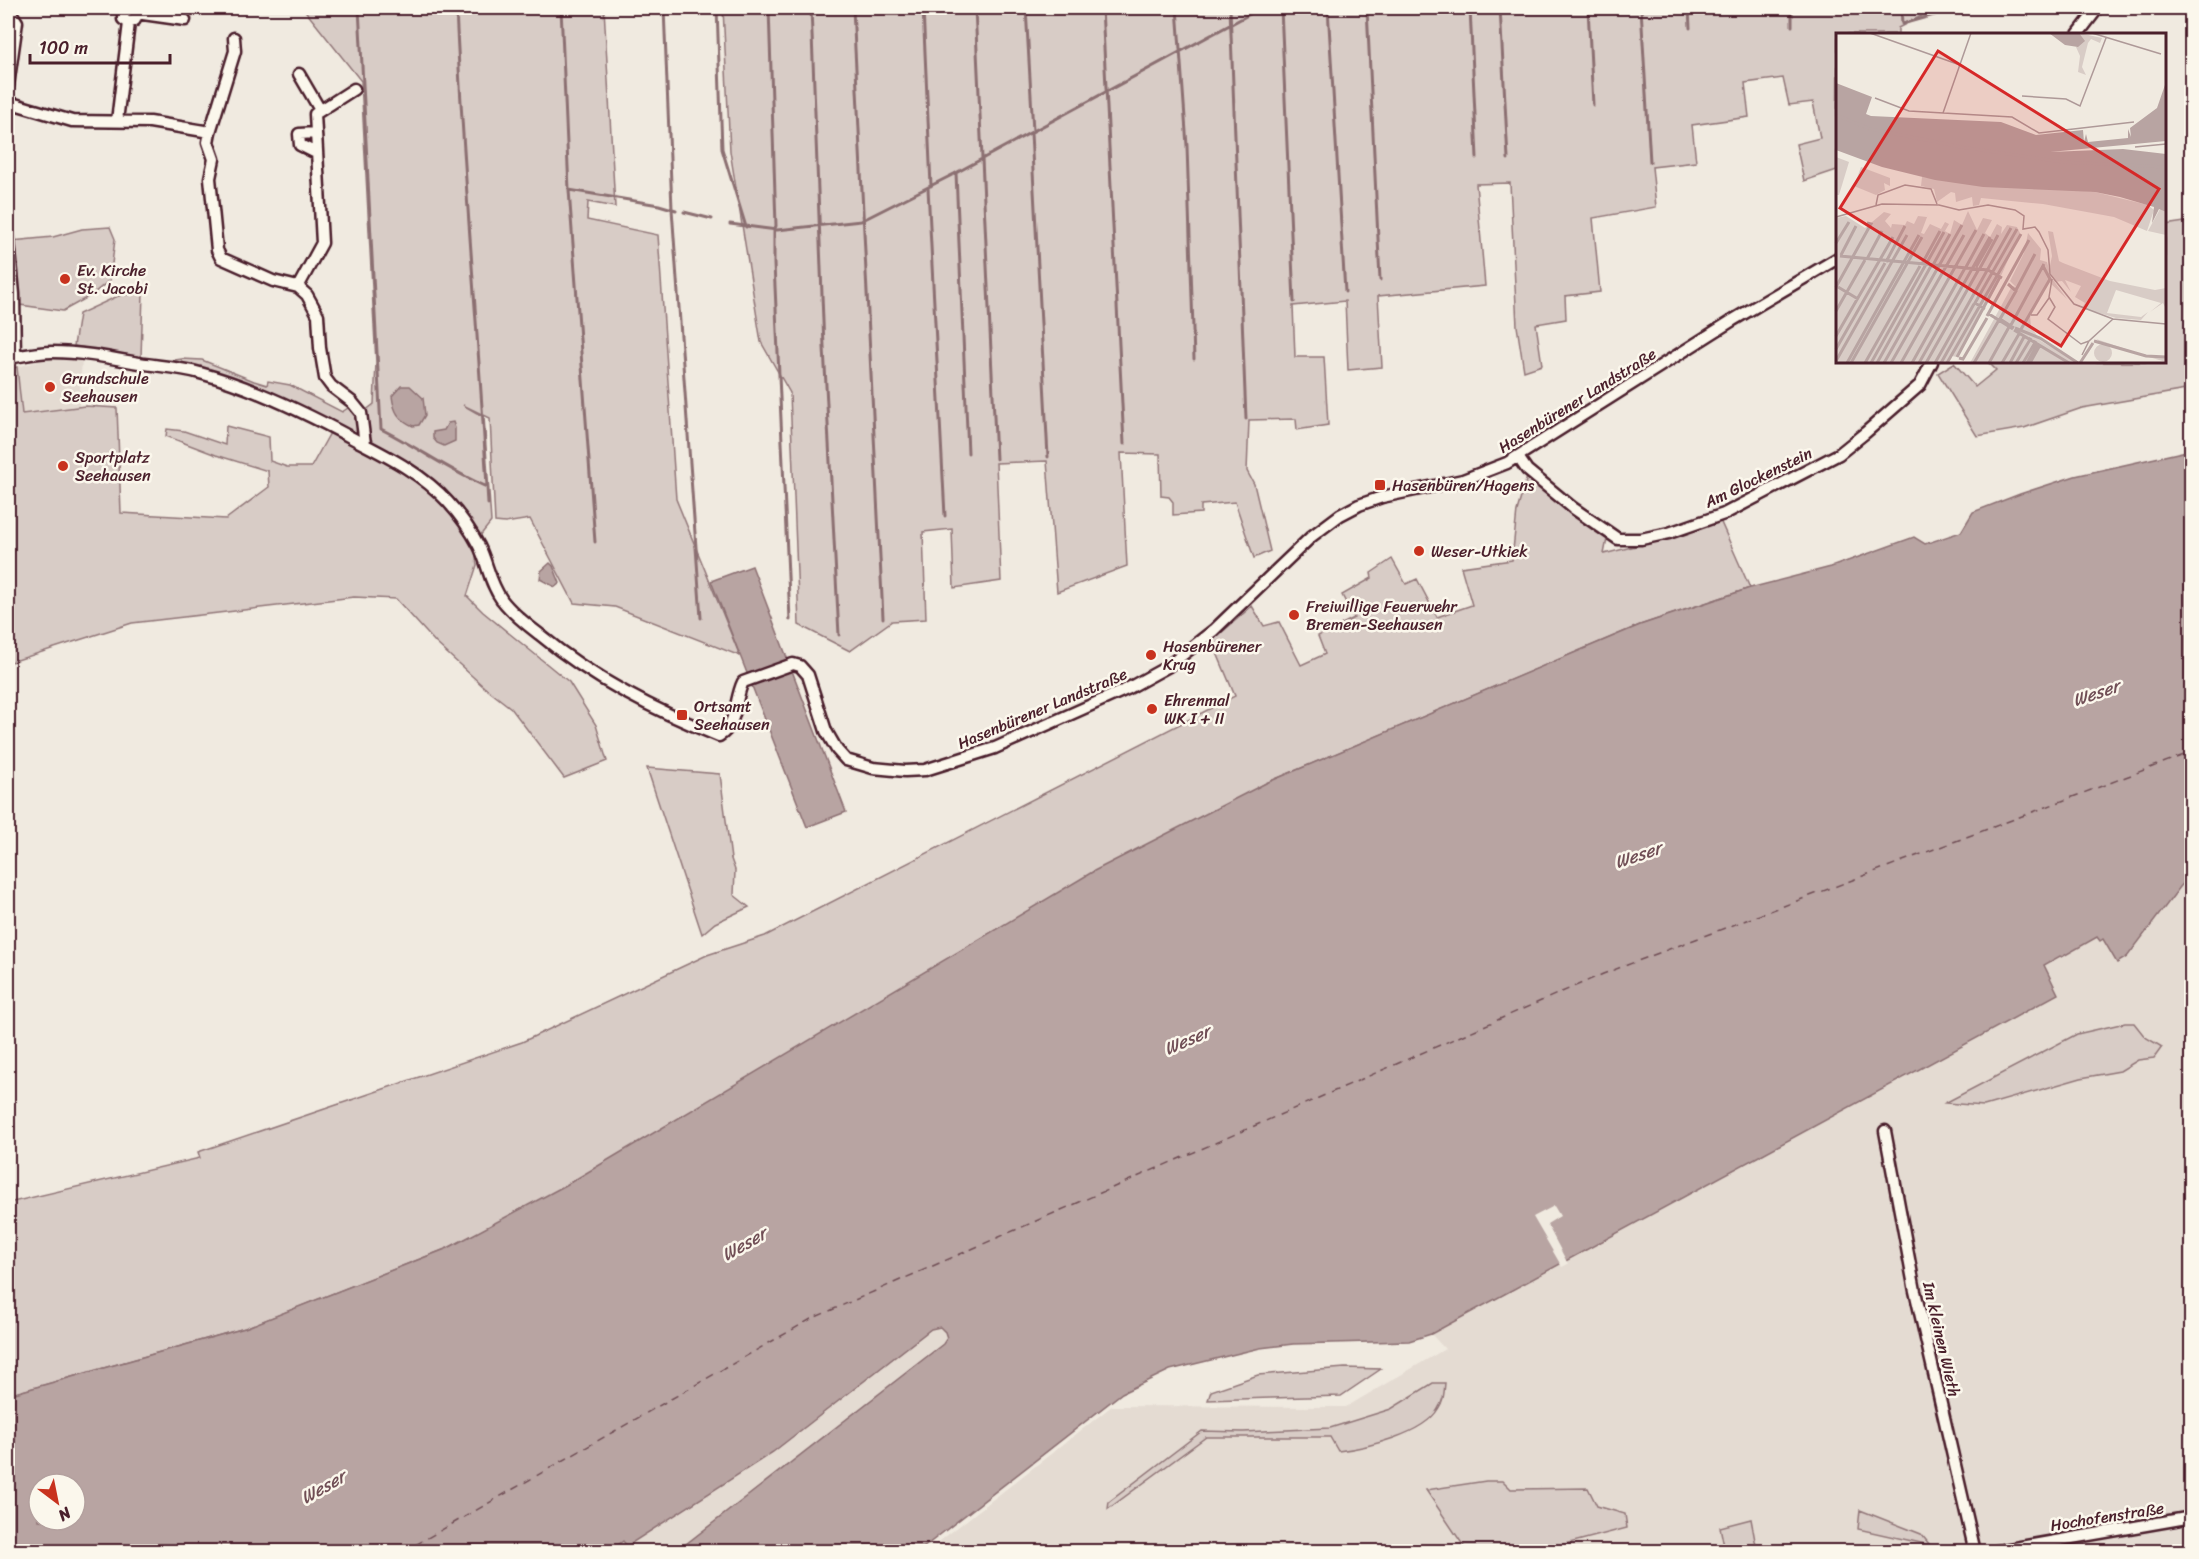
<svg xmlns="http://www.w3.org/2000/svg" width="2199" height="1559" font-family="Sriracha,sans-serif">
	<rect width="100%" height="100%" fill="#f0eae0"/>
	<filter id="ink" filterUnits="userSpaceOnUse"><feTurbulence type="fractalNoise" baseFrequency=".0167" numOctaves="2"/><feDisplacementMap in="SourceGraphic" scale="12" xChannelSelector="R" yChannelSelector="G"/><feConvolveMatrix kernelMatrix="1 2 1 2 8 2 1 2 1" color-interpolation-filters="sRGB"/></filter>
	<g filter="url(#ink)">
		<path fill="#e4dbd2" d="M52,358L82,359L79,407L22,414L17,367Z
			M2191,875V1551L926,1552L1112,1406L1346,1407L1445,1349L1431,1334L2058,994L2044,964L2060,956L2062,957L2097,937L2180,887Z
			M940,1327L945,1332L947,1338L943,1344L677,1551L610,1552L623,1541L627,1545L773,1452L931,1328Z"/>
		<path fill="#d8ccc6" stroke="#917678" stroke-width="1.5" d="M303,8H604L615,207L588,202L587,220L658,235L676,499L740,656L615,607L574,603L530,519L505,523L495,522L490,418L463,405L484,417L491,522L479,537L440,486L406,461L376,445L371,439L365,411L374,404L376,363L361,81Z
			M723,8H1931V11L1898,28V34H1838L1837,170L1804,181L1796,144L1820,138L1813,102L1789,105L1783,78L1745,83L1749,117L1692,125L1696,162L1652,167L1656,207L1593,218L1600,292L1565,296L1566,319L1536,324L1542,365L1524,371L1517,326L1510,183L1476,184L1485,286L1378,296L1382,367L1348,370L1345,301L1293,306L1295,357H1324L1328,425L1297,430L1296,419L1249,420L1247,471L1254,484L1270,551L1254,558L1235,502L1201,505V513L1173,515V502L1169,497L1161,496L1160,454L1121,453L1127,566L1057,592L1047,461L996,463L1001,581L954,588L952,529L923,532L926,619L892,621L850,651L799,625L790,393L761,342L730,151Z
			M2191,221V389L2082,408L2024,428L1977,436L1938,373L1954,363L1975,387L1996,370L1988,362H2164L2165,225Z
			M110,227L115,239L110,280L90,296L63,311L20,305L12,241L53,237L82,229Z
			M143,292L141,357L74,346L79,314L118,296Z
			M182,359L202,360L254,381L267,385L268,381L290,385L342,412L351,406L361,424L357,432L350,433L335,424L165,364L168,361Z
			M17,367L22,414L85,406L117,408L121,513L226,519L269,487L268,471L216,455L166,436L167,429L184,431L225,445L226,426L269,437L270,461L287,467H311L331,431L427,487L464,528L475,550L477,565L467,596L483,612L569,682L596,725L607,761L564,778L511,708L484,687L436,643L396,599L354,597L132,623L8,663V369Z
			M1527,477L1607,539L1604,554L1683,534L1719,518L1750,588L1640,625L1266,783L568,1187L448,1248L245,1328L8,1395V1203L200,1158L198,1152L522,1042L707,955L765,936L1235,696L1212,641L1252,606L1264,626L1279,622L1301,665L1325,654L1318,636L1354,618L1342,595L1372,578L1371,573L1392,559L1406,584L1417,579L1437,617L1472,605L1461,567L1512,560L1517,511Z
			M647,768L720,774L731,859L735,870L734,895L749,907L715,923L702,934Z
			M2125,1023H2134L2145,1037L2162,1047L2154,1058L2138,1060L2120,1071L2081,1078L1984,1106L1945,1103L2077,1034Z
			M1345,1368L1381,1369L1341,1396L1208,1400L1211,1391L1258,1375Z
			M1433,1383H1445C1444,1393 1444,1400 1438,1409C1424,1434 1365,1448 1338,1451L1330,1437H1206L1108,1509L1109,1502L1202,1431L1243,1432L1330,1428L1391,1409Z
			M1486,1481H1503L1511,1489L1588,1488L1597,1506L1625,1514L1627,1528L1539,1551H1467L1426,1490Z
			M1860,1510L1921,1534L1930,1545L1858,1529Z
			M1751,1519L1757,1551H1725L1720,1527Z"/>
		<path fill="#b8a4a2" stroke="#8c6f72" stroke-width="1.5" fill-rule="evenodd" d="M401,386H410L423,398L425,415L419,425L413,426C398,419 394,412 392,396Z
			M453,422L455,428V441L444,446L437,443L433,438V432L444,430L448,423Z
			M2191,450V875L2180,887L2127,957L2117,963L2103,939L2100,941L2097,937L2062,957L2060,956L2044,965L2058,994L1431,1334L1409,1341L1293,1344L1260,1348L1170,1370L1122,1393L919,1551H677L943,1344L947,1338L945,1332L940,1327L931,1329L773,1452L627,1546L623,1541L610,1551L8,1552V1395L245,1328L448,1248L566,1185L1094,871L1266,783L1640,625L1750,588L1831,567L1914,537L1925,544L1961,532L1973,512L2020,494L2075,476ZM39,1484H75V1520H39Z
			M550,563L553,566L560,583L555,587L540,579L541,571Z
			M752,566L846,812L807,827L711,581Z"/>
		<path fill="#f0eae0" d="M1554,1206L1560,1216L1547,1224L1568,1264L1562,1267L1533,1217Z"/>
		<g fill="none" stroke-linecap="round" stroke-linejoin="round">
			<path stroke="#8c6f72" stroke-width="3" d="M359,8L381,429C417,447 450,471 487,487
				M456,8C463,173 479,338 488,504
				M561,8L569,190L659,205L676,210
				M664,8L672,209L701,618
				M717,8L722,149L746,227
				M769,8L776,226L774,230V264L790,620
				M811,8L824,347L839,635
				M853,8L883,618
				M923,8L931,186
				M975,8L996,459
				M1026,8L1033,131
				M1102,8L1124,444
				M1177,8L1187,146L1194,359
				M1230,8L1246,419
				M1281,8L1294,302
				M1328,8L1345,292
				M1367,8L1380,280
				M1470,8L1477,158
				M1500,8L1508,159
				M1588,8L1593,105
				M1641,8L1650,162
				M1689,8L1690,28
				M1792,8V26
				M1901,8L1902,24L1941,13
				M1031,133L1048,457
				M956,173L968,453
				M928,188L945,516
				M569,190L595,542
				M684,212L712,219
				M730,224L777,230L861,221L954,174L1261,8"/>
			<path stroke="#704e55" stroke-width="1.5" stroke-dasharray="8 6" stroke-linecap="butt" d="M403,1552L811,1319L1603,974L2192,752"/>
			<defs>
				<path id="minor" d="M136,13L185,20
					M2078,34L2098,8
					M299,74L320,110
					M8,86L17,22L11,13
					M8,102L72,121L150,122L210,132L208,142L214,159L210,178L217,250L221,258L273,281L298,287L307,295L318,315L320,348L325,378L331,386L352,402L361,413L365,444
					M117,121L129,23L135,20L136,17L134,10L128,9L123,12V19L129,23
					M210,132L235,51L234,38
					M316,133L299,134L300,145L316,153
					M8,230L14,294L15,357
					M298,287L322,243L315,114L354,89
					M8,358C22,356 37,352 52,352C80,352 106,357 133,362C155,366 179,367 200,373C253,387 306,413 354,439C387,456 423,474 448,502C460,515 471,531 479,546C488,564 489,582 502,600C512,613 526,624 539,634C593,679 654,710 719,736C738,725 734,700 743,682L793,664L800,666L808,675L826,731L837,750L846,760L873,768L905,771L925,770L995,748L1127,689L1167,667L1214,630L1312,536L1340,515L1359,505L1382,497L1463,480L1507,463L1733,320L1838,258
					M1518,457L1527,470L1573,508L1618,539H1641L1669,533L1724,514L1839,454L1865,433L1920,385L1932,362
					M1885,1131L1915,1291L1975,1552
					M1992,1552L2192,1517"/>
			</defs>
			<use href="#minor" stroke="#4a1f2b" stroke-width="15"/>
			<use href="#minor" stroke="#fbf7ec" stroke-width="10"/>
		</g>
	</g>
	<g fill="#c8321e" stroke="#fbf7ec" stroke-width="2">
		<circle cx="65" cy="279" r="6"/>
		<circle cx="50" cy="387" r="6"/>
		<circle cx="63" cy="466" r="6"/>
		<rect x="1374" y="479" width="12" height="12" rx="3"/>
		<circle cx="1419" cy="551" r="6"/>
		<circle cx="1294" cy="615" r="6"/>
		<circle cx="1151" cy="655" r="6"/>
		<circle cx="1152" cy="709" r="6"/>
		<rect x="676" y="709" width="12" height="12" rx="3"/>
	</g>
	<g text-anchor="middle" stroke-width="5" stroke-linejoin="round" paint-order="stroke">
		<g font-size="16" fill="#4a1f2b" stroke="#fbf7ec" text-anchor="start">
			<text x="77" y="276">Ev. Kirche<tspan x="77" dy="18">St. Jacobi</tspan></text>
			<text x="62" y="384">Grundschule<tspan x="62" dy="18">Seehausen</tspan></text>
			<text x="75" y="463">Sportplatz<tspan x="75" dy="18">Seehausen</tspan></text>
			<text x="1392" y="491">Hasenbüren/Hagens</text>
			<text x="1431" y="557">Weser-Utkiek</text>
			<text x="1306" y="612">Freiwillige Feuerwehr<tspan x="1306" dy="18">Bremen-Seehausen</tspan></text>
			<text x="1163" y="652">Hasenbürener<tspan x="1163" dy="18">Krug</tspan></text>
			<text x="1164" y="706">Ehrenmal<tspan x="1164" dy="18">WK I + II</tspan></text>
			<text x="694" y="712">Ortsamt<tspan x="694" dy="18">Seehausen</tspan></text>
		</g>
		<g font-size="16" fill="#4a1f2b" stroke="#fbf7ec">
			<text transform="translate(1577 400) rotate(-32)" y="6">Hasenbürener Landstraße</text>
			<text transform="translate(1758 477) rotate(-26)" y="6">Am Glockenstein</text>
			<text transform="translate(1042 708) rotate(-23)" y="6">Hasenbürener Landstraße</text>
			<text transform="translate(1942 1339) rotate(77)" y="6">Im kleinen Wieth</text>
			<text transform="translate(2107 1516) rotate(-9)" y="6">Hochofenstraße</text>
		</g>
		<g font-size="18" font-style="italic" fill="#704e55" stroke="#fbf7ec">
			<text transform="translate(2096 693) rotate(-19)" y="6">Weser</text>
			<text transform="translate(1638 855) rotate(-19)" y="6">Weser</text>
			<text transform="translate(1187 1040) rotate(-24)" y="6">Weser</text>
			<text transform="translate(744 1244) rotate(-30)" y="6">Weser</text>
			<text transform="translate(323 1487) rotate(-30)" y="6">Weser</text>
		</g>
	</g>
	<g transform="translate(1836 33)">
		<rect width="330" height="330" fill="#f0eae0"/>
		<path d="M243,0L266,5L264,10L255,6L252,10L246,34L250,42L242,39L244,23L240,14L247,8ZM0,124L13,129L3,162H0ZM25,134L54,145V153L48,150L49,157L40,162L18,153ZM86,144L259,159L312,172L318,177L311,198L278,184L207,171L145,165L143,172L137,173L136,164L120,169L119,160L115,159L101,169L98,156L85,153ZM324,176L330,179V202L312,198ZM132,178L141,197L147,185L156,187L149,200L154,204L161,191L166,194L165,201L171,192L181,194L184,200L161,252L121,324L116,323L112,330H0V185L10,183L29,195L48,179L55,181L49,188L55,195L56,191L69,192L71,188L78,191L82,183L91,184L93,179L85,200L88,201L94,191L105,196L109,189L113,191L109,198L114,201L118,187L126,192ZM212,198L217,199L223,228L227,230L274,248L319,257L330,255V276L327,270L314,279L325,270L280,257L271,280L305,284L312,279L305,287L280,285L246,275L249,270L239,264L245,253L229,247L235,259L226,248L219,249L213,237L216,223ZM192,200L205,216L204,227L211,229L215,244L231,266L213,249L194,282L195,294L205,308L241,329L134,330L176,253L180,254L174,248L188,220ZM260,306L311,323H330V329L265,310ZM258 320a9 9 0 1 1 18 0a9 9 0 1 1-18 0Z" fill="#d8ccc6"/>
		<path d="M213,0H243L249,8L242,14L229,12ZM330,49V108L214,119L287,116L330,121V179L323,176L316,190L318,174L284,164L259,159L147,154L99,147L46,134L0,117V50L36,64L30,81L35,83L165,89L200,102L247,97L248,109L250,101L252,109L292,105V96L295,104L294,95L321,75Z" fill="#b8a4a2"/>
		<path fill="none" stroke="#b8a4a2" stroke-width="3" d="M0,82L34,96L125,114L226,129L330,134M0,210L13,189M5,222L20,193M4,223L152,237L166,245M31,226L46,198M50,229L69,193M86,231L104,198M97,232L114,201M130,234L148,201M140,234L156,206M144,235L162,202M172,251L180,258L164,286L178,295M0,254L35,191L31,190M2,254L22,266M180,257L199,221M149,276L139,270L181,196M0,278L29,227M153,281L177,296M151,283L193,207M175,292L208,231M179,295L204,305L242,330M178,297L233,330M184,298L214,246L207,233M0,303L57,204M258,308L310,323L330,324M0,316L49,230M121,324L164,244M123,325L127,326L151,285M0,328L71,202M11,330L83,202M15,330L86,204M29,330L84,233M35,330L108,199M41,330L95,233M48,330L126,192M55,330L128,202M65,330L140,197M76,330L129,235M83,330L154,204M90,330L143,236M99,330L175,195M105,330L138,271M111,330L185,201M138,330L163,287M153,330L173,294M166,330L183,301M174,330L189,302M180,330L195,305M187,330L200,308M191,330L202,310M194,330L204,312M244,330L257,310"/>
		<path fill="none" stroke="#ae9998" stroke-width="1.5" d="M34,0L124,32M256,0L325,21M186,63L230,66L244,73L270,5M39,65L73,78L176,84L203,100L298,89M107,80L135,0M299,114L330,111M40,172L42,162L69,152L95,156L101,171M0,184L46,171L103,172L123,177L152,172L179,177L188,183L187,196L199,194L203,199L212,217L214,241L238,271L277,286L330,291M216,246L213,264L219,274L212,286L245,311L253,308M195,282H201L213,265M246,322L253,308L277,286"/>
		<path fill="#d62828" fill-opacity="0.15" stroke="#d62828" stroke-width="3" d="M102,18L323,156L225,313L4,175Z"/>
		<rect width="330" height="330" fill="none" stroke="#4a1f2b" stroke-width="3"/>
	</g>
	<rect width="2199" height="1559" fill="none" stroke="#fbf7ec" stroke-width="30"/>
	<rect x="15" y="15" width="2169" height="1529" fill="none" stroke="#4a1f2b" stroke-width="2" filter="url(#ink)"/>
	<g transform="translate(57 1502) rotate(148)"><circle r="28" fill="#fbf7ec" stroke="#b4a19f" stroke-width="1.5"/>
	<path d="M0-4.5L10 22L0 15L-10 22Z" fill="#c8321e"/>
	<text y="-9" font-size="16" font-weight="bold" text-anchor="middle" fill="#4a1f2b">N</text>
	</g>
	<path d="M30 54v9h140v-9" fill="none" stroke="#4a1f2b" stroke-width="3"/>
	<text x="39" y="54" font-size="18" fill="#4a1f2b" stroke="#fbf7ec" stroke-width="4.5" paint-order="stroke">100 m</text>
</svg>
